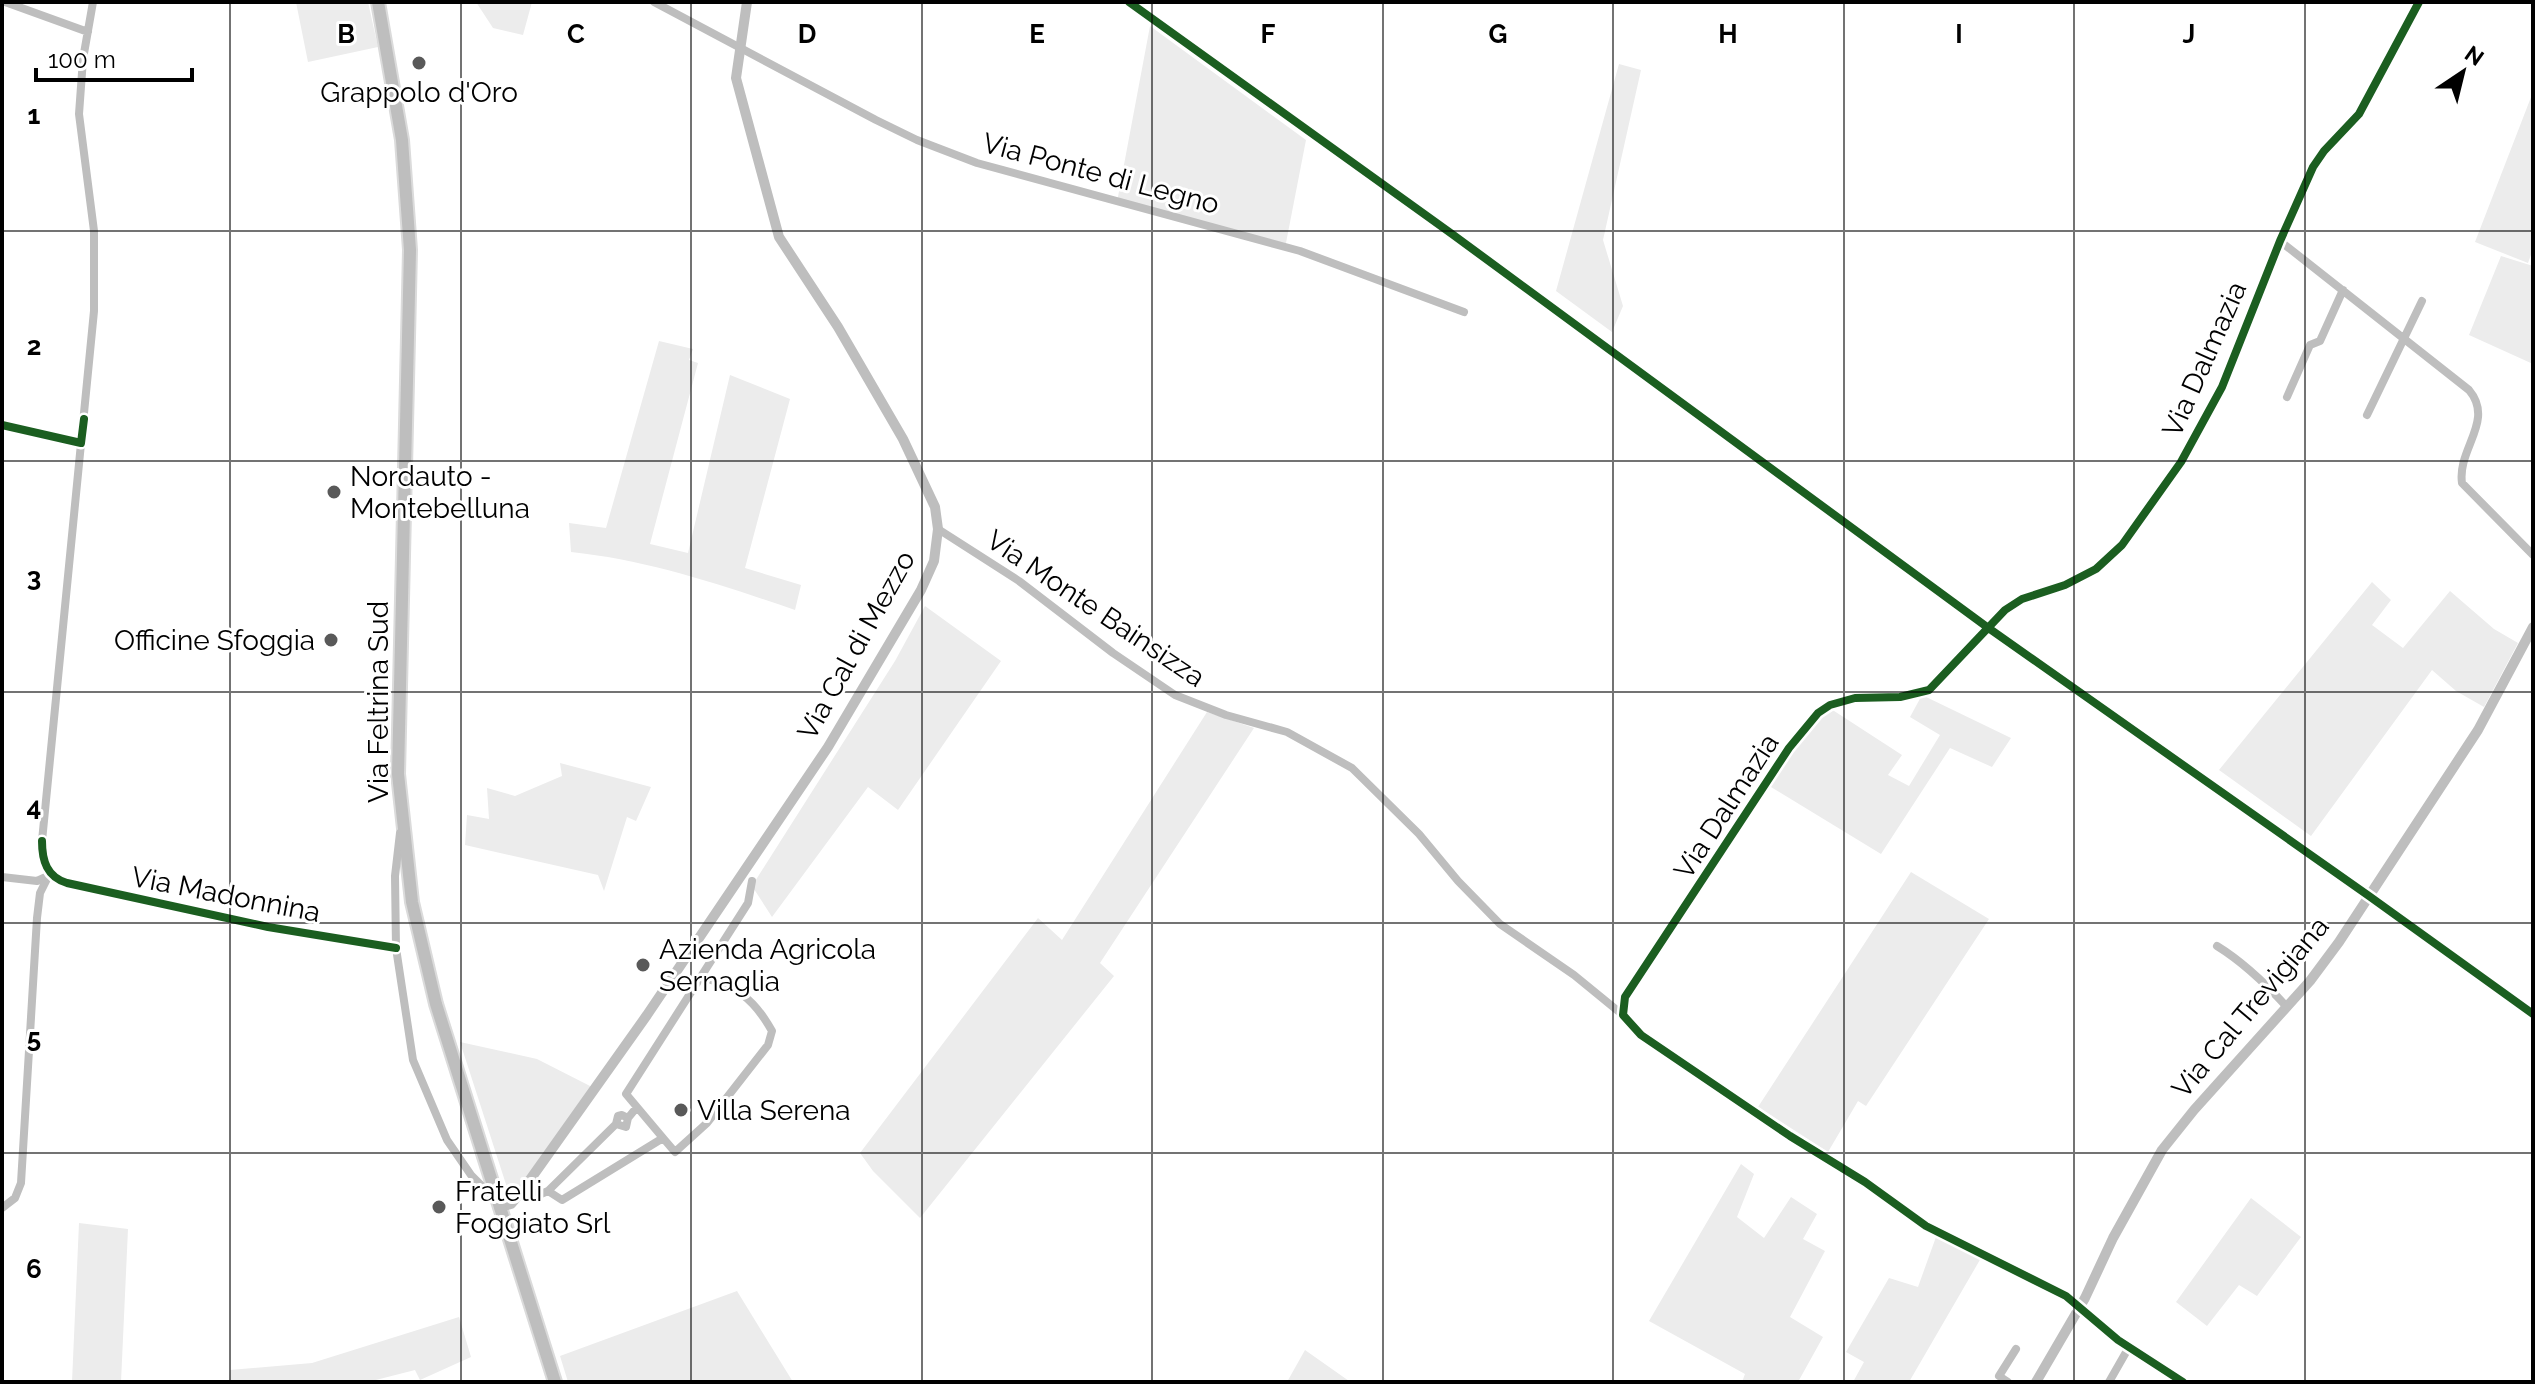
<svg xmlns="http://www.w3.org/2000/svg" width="2535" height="1384" font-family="Raleway,sans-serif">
	<rect width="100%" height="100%" fill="#fff"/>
	<path fill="#ececec" d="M296,2H368L378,47L308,62Z
		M476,2H532L523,35L493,28Z
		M1150,26L1306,140L1285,248L1117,202Z
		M1619,64L1641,70L1603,240L1623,306L1612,332L1556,291Z
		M2533,92V249L2528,263L2475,242Z
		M2501,256L2533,266V364L2469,335Z
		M659,341L693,349L689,360L698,363L650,544L688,553L730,375L790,399L745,568L801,585L795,610C722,585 648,560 571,552L569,523L606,528Z
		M2372,582L2391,600L2372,625L2403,648L2450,591L2494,629L2518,643L2484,707L2456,691L2432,670L2311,836L2219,770Z
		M925,606L1001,661L898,810L868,787L772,917L752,886L895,661Z
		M1922,695L2011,738L1992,767L1950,748L1881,854L1766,784L1796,736L1828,707L1902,755L1888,775L1909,786L1940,735L1910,717Z
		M1207,712L1254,728L1100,963L1114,976L920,1218L873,1171L860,1153L1038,918L1062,940Z
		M560,763L651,787L636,821L627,817L604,891L598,875L465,845L467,815L489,819L487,788L515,796L562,776Z
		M1911,872L1989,919L1866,1106L1858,1101L1828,1152L1758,1107Z
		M460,1042L537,1059L592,1087L512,1203Z
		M1741,1164L1754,1174L1737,1217L1764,1238L1791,1197L1817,1214L1803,1239L1825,1251L1790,1317L1823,1337L1798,1382H1742L1745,1374L1649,1321Z
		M2251,1198L2301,1237L2257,1296L2239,1285L2207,1326L2176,1302Z
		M79,1223L128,1229L121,1382H72Z
		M1936,1237L1981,1258L1909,1382H1853L1864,1362L1846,1352L1889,1278L1918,1287Z
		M737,1291L793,1382H568L560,1356Z
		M459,1317L471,1357L420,1380L415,1370L368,1382H229L230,1370L312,1363Z
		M1305,1350L1349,1381L1348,1382H1287Z"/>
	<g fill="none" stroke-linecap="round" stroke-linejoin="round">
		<defs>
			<path id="primary" d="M378,2L402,140L410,250L398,774L412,902L436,1004L555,1382"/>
		</defs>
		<use href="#primary" stroke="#dbdbdb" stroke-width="16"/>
		<path stroke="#bebebe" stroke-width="8" d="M5,2L88,32
			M93,2L83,59L79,114L94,231V311L42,841C42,861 47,877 67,883L268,927L396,948
			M654,2L876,120L917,140L977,163L1300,251L1464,312
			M2280,241L2469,390C2495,421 2457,449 2462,483L2533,555
			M2287,397L2310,345L2320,341L2343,290
			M2367,415L2422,301
			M2,425L81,443
			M938,529L1019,581L1113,653L1175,695L1226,715L1287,732L1352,768L1419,834L1458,881L1500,924L1574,975L1623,1015
			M400,833L395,876L396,948L413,1060L447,1140L471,1175L496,1200
			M2,877L37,881L48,876
			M2217,946C2243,962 2266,984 2287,1007
			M616,1124L626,1127L628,1118L637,1107
			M663,1138L675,1152L707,1123L768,1045L772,1031C754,999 737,986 701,977
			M522,1191L541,1194L548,1191L562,1200L663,1138L626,1094L748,903L752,881
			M548,1191L616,1124L618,1116L622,1115L628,1118
			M2,1208L15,1198L21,1183L37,918L40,893L50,873
			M2008,1382L1999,1376L2016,1349
			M2109,1382L2129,1347
			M2183,1382L2118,1340L2066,1296L1926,1226L1865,1182L1790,1136L1641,1035L1623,1015L1625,997L1789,748L1818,713L1830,705L1855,698L1900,697L1929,690L2005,610L2022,599L2065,585L2096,569L2122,545L2181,462L2222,387L2280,241L2313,167L2324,151L2359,114L2419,2"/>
		<path stroke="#bebebe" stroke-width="10" d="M499,1207L511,1204L522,1191L647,1015L828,747L921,590L934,561L938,529L935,507L903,439L838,327L779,237L736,78L747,2
			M2036,1382L2085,1298L2113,1238L2162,1150L2194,1110L2310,981L2339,942L2478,730L2533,627"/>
		<use href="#primary" stroke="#bebebe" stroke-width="12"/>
		<defs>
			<path id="cycleway" d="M1129,2L1452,234L1987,627L2369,896L2533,1014
				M2,425L81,443L84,419
				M42,841C42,861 47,877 67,883L268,927L396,948
				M2183,1382L2118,1340L2066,1296L1926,1226L1865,1182L1790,1136L1641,1035L1623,1015L1625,997L1789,748L1818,713L1830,705L1855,698L1900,697L1929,690L2005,610L2022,599L2065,585L2096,569L2122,545L2181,462L2222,387L2280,241L2313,167L2324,151L2359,114L2419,2"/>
		</defs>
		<use href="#cycleway" stroke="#fff" stroke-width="13"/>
		<use href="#cycleway" stroke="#1b5e20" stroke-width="8"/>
	</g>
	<path fill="none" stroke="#000" stroke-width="2" stroke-opacity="0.55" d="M230,2V1382M461,2V1382M691,2V1382M922,2V1382M1152,2V1382M1383,2V1382M1613,2V1382M1844,2V1382M2074,2V1382M2305,2V1382M2,231H2533M2,461H2533M2,692H2533M2,923H2533M2,1153H2533"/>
	<g fill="#595959" stroke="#fff" stroke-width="3">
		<circle cx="419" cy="63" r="8"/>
		<circle cx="334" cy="492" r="8"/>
		<circle cx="331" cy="640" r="8"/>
		<circle cx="643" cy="965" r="8"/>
		<circle cx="681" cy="1110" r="8"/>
		<circle cx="439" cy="1207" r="8"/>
	</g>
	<g text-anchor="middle" stroke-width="6" stroke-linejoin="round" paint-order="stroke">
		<g font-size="28" fill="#000" stroke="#fff" text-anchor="start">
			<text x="419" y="102" text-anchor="middle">Grappolo d'Oro</text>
			<text x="350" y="486">Nordauto -<tspan x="350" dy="32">Montebelluna</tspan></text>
			<text x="315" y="650" text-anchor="end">Officine Sfoggia</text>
			<text x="659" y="959">Azienda Agricola<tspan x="659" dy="32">Sernaglia</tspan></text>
			<text x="697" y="1120">Villa Serena</text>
			<text x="455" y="1201">Fratelli<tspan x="455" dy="32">Foggiato Srl</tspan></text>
		</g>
		<g font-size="28" fill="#000" stroke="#fff">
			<text transform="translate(1101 173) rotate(15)" y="10">Via Ponte di Legno</text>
			<text transform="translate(2204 359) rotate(-66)" y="10">Via Dalmazia</text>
			<text transform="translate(1096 608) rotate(34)" y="10">Via Monte Bainsizza</text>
			<text transform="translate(856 645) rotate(-61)" y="10">Via Cal di Mezzo</text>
			<text transform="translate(378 702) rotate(-90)" y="10">Via Feltrina Sud</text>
			<text transform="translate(1726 806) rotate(-57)" y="10">Via Dalmazia</text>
			<text transform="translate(226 894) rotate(11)" y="10">Via Madonnina</text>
			<text transform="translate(2250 1007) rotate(-50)" y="10">Via Cal Trevigiana</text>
		</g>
	</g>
	<g font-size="26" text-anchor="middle" font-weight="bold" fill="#000" stroke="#fff" stroke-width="6" stroke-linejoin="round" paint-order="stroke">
		<text x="346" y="43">B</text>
		<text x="576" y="43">C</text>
		<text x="807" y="43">D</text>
		<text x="1037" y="43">E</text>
		<text x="1268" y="43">F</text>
		<text x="1498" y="43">G</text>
		<text x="1728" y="43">H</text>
		<text x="1959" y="43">I</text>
		<text x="2189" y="43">J</text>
		<text x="34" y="124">1</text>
		<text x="34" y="355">2</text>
		<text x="34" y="586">3</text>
		<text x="34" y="816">4</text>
		<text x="34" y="1047">5</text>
		<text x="34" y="1278">6</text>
	</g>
	<rect width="2535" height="1384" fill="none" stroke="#000000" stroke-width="8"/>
	<g transform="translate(2463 72) rotate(35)" stroke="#ffffff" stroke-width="6" paint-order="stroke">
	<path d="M0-6L14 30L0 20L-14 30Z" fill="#000000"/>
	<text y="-12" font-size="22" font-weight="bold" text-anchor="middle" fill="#000000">N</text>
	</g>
	<path d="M36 68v12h156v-12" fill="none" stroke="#000000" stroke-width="4"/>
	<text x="48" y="68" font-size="24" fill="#000000" stroke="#ffffff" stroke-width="6" paint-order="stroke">100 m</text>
</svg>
